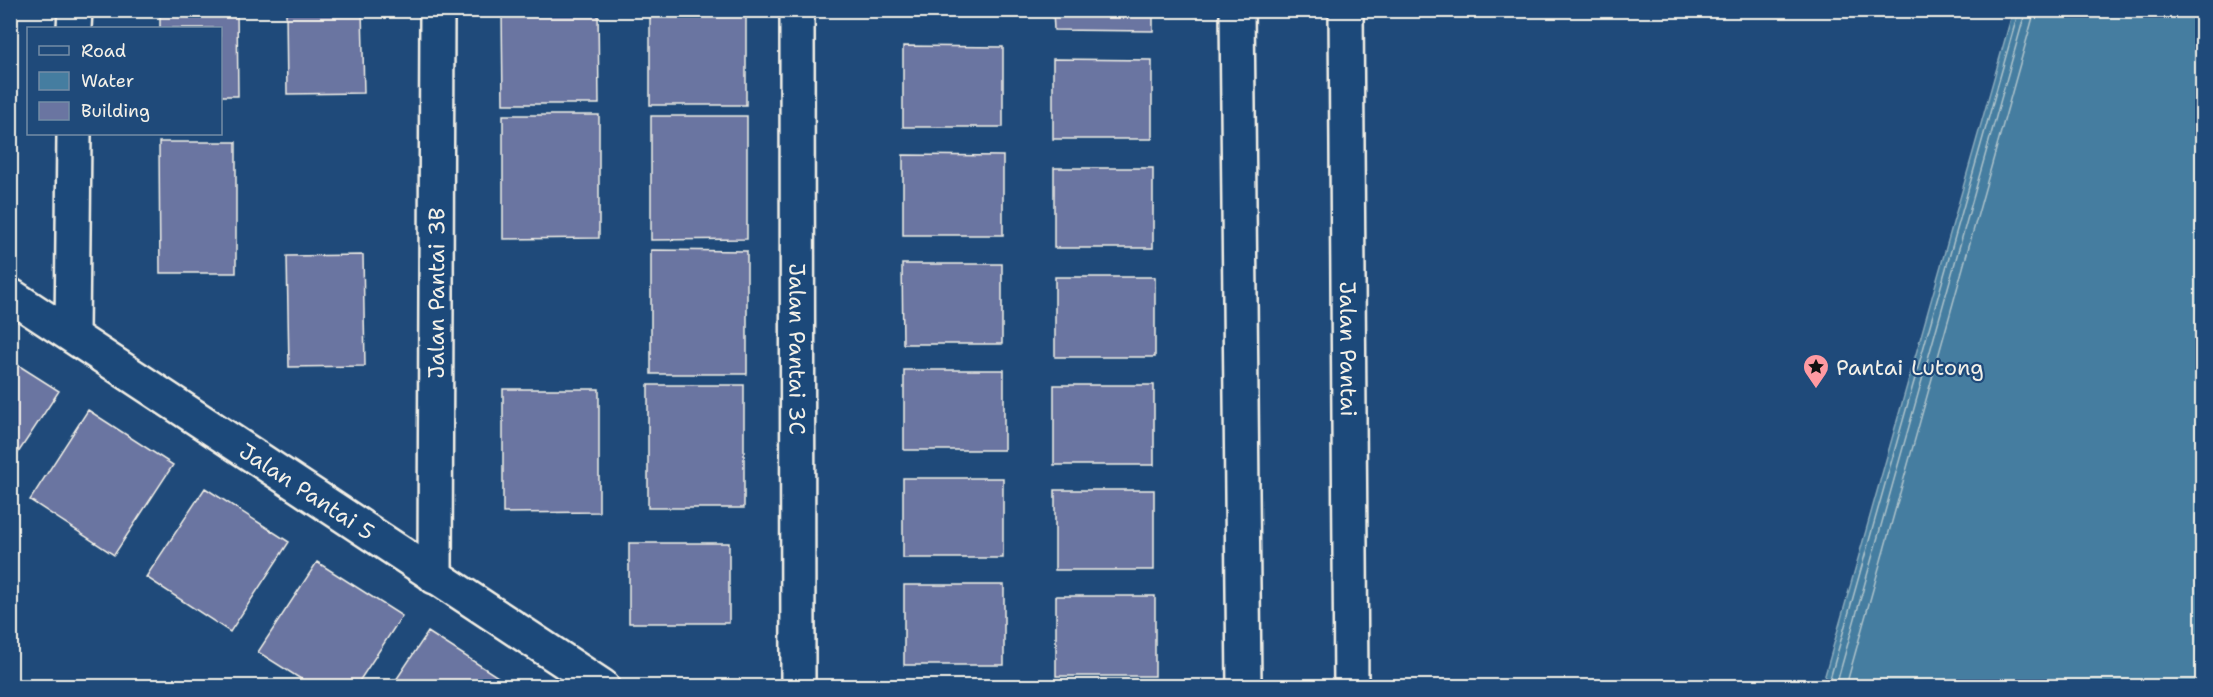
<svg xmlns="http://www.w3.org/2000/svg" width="2213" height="697" font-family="'Shantell Sans',sans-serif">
	<rect width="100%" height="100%" fill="#1f4a7a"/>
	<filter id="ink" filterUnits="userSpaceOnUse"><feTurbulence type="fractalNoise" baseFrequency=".0167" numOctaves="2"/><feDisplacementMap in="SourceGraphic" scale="12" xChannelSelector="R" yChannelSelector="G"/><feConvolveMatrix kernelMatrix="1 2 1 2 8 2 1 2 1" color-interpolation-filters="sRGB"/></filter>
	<g filter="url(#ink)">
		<path fill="#457da0" stroke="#8babbd" stroke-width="1.5" d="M2013,11H2202V686H1822Z"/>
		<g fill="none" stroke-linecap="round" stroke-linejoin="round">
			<path stroke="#aec3cb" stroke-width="1.5" d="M1828,686L2019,10
				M1836,686L2026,10
				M1846,686L2035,10"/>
		</g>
		<path fill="#6a75a1" stroke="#f4f1e8" stroke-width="1.5" d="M160,10H237L238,96H220V28H160Z
			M286,10H362L364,93L287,94Z
			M502,10H598L599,104H503Z
			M650,10H746V105H650Z
			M903,10H1003V17L903,16Z
			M1053,10H1153V31L1054,30Z
			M903,46L1003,47V127H903Z
			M1053,59L1152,60V139H1053Z
			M503,115H599V238L503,239Z
			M651,116H747V239L651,240Z
			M159,142H236V273H160Z
			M903,155L1003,156V235H903Z
			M1054,168H1153V248H1054Z
			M651,250L747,251V374H651Z
			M363,255L365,366L289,367L287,256Z
			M902,264H1002V344H903Z
			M1055,277H1155V357H1055Z
			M10,360L59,391L10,465Z
			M904,370H1004V450H904Z
			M648,385H744V508H648Z
			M1054,385H1154V465H1054Z
			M503,389H599V512L503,513Z
			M88,410L173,465L114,555L30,500Z
			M903,478H1003V558H903Z
			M205,488L289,542L230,632L146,577Z
			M1055,490H1154V570H1055Z
			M629,543H729V623H629Z
			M317,562L402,616L356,686H312L258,652Z
			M904,585H1004V665H904Z
			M1056,596H1155V676H1056Z
			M428,632L512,686H392Z"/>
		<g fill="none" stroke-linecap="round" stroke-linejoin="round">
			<defs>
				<g id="minor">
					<path id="s1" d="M797,10L798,686"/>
					<path d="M1237,10L1244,686"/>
					<path id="s2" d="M1346,10L1351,686"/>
					<path d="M74,28L75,10"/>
					<path id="s3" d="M10,295L602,686"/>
					<path d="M72,334L74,134"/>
					<path id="s4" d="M435,577L437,10"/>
				</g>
			</defs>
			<use href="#minor" stroke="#f4f1e8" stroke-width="38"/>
			<use href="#minor" stroke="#1f4a7a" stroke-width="33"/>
		</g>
	</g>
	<defs>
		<symbol id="sight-pin" viewBox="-11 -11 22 30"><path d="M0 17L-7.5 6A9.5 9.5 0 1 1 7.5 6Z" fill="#ff9aa2" stroke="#1f4a7a"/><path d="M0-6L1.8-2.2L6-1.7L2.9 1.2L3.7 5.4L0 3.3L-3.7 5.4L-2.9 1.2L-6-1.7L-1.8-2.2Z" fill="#111"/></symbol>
	</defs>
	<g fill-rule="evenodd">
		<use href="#sight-pin" x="1801" y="352" width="30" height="40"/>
	</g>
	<g text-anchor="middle" stroke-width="4.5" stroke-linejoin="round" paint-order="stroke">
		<g font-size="22" fill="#f4f1e8" stroke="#1f4a7a">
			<text dy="8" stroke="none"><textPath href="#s4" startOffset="284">Jalan Pantai 3B</textPath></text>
			<text dy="8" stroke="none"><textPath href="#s1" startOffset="339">Jalan Pantai 3C</textPath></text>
			<text dy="8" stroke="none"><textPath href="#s2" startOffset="339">Jalan Pantai</textPath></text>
			<text dy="8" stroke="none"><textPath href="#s3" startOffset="356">Jalan Pantai 5</textPath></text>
		</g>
		<g font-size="22" fill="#f4f1e8" stroke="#1f4a7a" text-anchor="start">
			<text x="1836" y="375">Pantai Lutong</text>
		</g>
	</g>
	<rect width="2213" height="697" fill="none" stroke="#1f4a7a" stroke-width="36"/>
	<rect x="18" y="18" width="2177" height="661" fill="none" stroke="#f4f1e8" stroke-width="2" filter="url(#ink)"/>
	<rect x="27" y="27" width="195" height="108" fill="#1f4a7a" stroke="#748da6" stroke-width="1.5"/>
	<rect x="39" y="46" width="30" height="9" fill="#1f4a7a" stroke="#748da6" stroke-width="1.5"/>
	<text x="81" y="57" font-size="18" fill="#f4f1e8">Road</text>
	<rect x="39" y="72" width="30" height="18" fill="#457da0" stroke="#748da6" stroke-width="1.5"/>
	<text x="81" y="87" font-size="18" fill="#f4f1e8">Water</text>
	<rect x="39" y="102" width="30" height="18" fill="#6a75a1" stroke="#748da6" stroke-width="1.5"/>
	<text x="81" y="117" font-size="18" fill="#f4f1e8">Building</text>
</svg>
